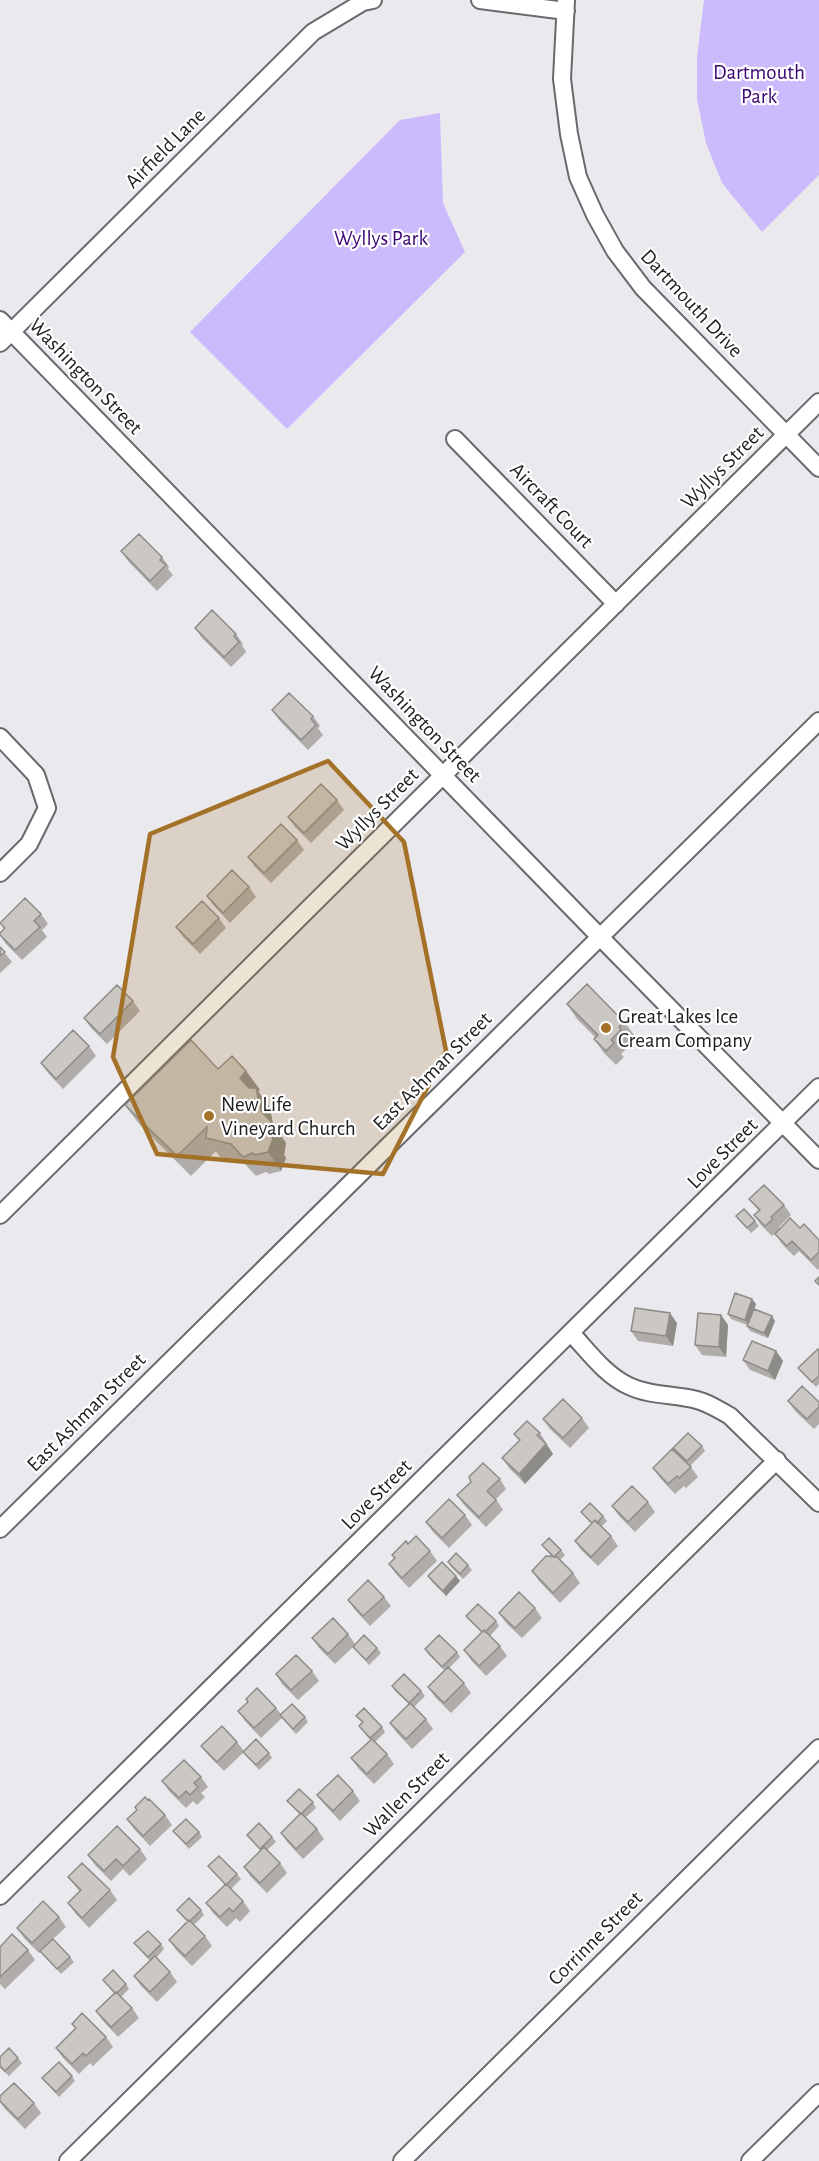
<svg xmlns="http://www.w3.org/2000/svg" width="819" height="2161" font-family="'Alegreya Sans',sans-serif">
	<rect width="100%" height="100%" fill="#eae9ee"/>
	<path fill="#ccbbfc" d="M704,0H819V175L762,232L722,183L706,143L697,99V57Z
		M440,113L443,203L465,252L287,429L190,332L400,120Z"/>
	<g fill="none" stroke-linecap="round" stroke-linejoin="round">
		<defs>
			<path id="minor" d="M480,0L566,11
				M566,0L562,79L569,134L578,177L595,215L615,251L643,288L819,468
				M0,320L600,937L819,1160
				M0,343L313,32L363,2L373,0
				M455,439L616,604
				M0,737L36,775L47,808L29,844L0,873
				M0,1215L819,402
				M571,1333C589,1352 605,1375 629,1386C650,1396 674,1394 697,1400C709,1403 719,1410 730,1416L819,1503
				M0,1529L819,721
				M0,1896L819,1087
				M68,2161L777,1460
				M402,2161L819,1748
				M750,2161L819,2093"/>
		</defs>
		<use href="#minor" stroke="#69686c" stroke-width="20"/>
		<use href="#minor" stroke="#fff" stroke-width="16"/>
	</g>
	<path fill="#afaca9" d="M121,551L162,557L169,567L168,569L173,575L157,591L128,561Z
		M195,628L236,634L243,644L242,645L246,652L231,667L202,638Z
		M272,710L313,716L320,726L318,728L323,735L308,750L279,720Z
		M337,800L344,810L311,843L295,827L288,817Z
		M297,840L304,850L271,883L255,867L248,857Z
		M249,887L256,897L230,923L214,906L207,896Z
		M41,914L48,924L42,930L47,937L22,960L6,944L0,935L4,929L0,923Z
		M219,918L226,928L200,954L183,937L176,927Z
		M0,947L12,962L0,973Z
		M133,1001L140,1011L107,1044L91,1028L84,1018Z
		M567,1004L624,1022L635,1036L629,1042L631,1044L621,1054L624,1057L616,1065L604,1053L594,1039L595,1037L577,1019Z
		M89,1046L96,1056L63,1089L48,1073L41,1063Z
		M218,1069L246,1071L260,1090L258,1091L270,1108L273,1124L286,1143L284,1155L286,1158L281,1171L269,1174L266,1172L256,1176L244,1163L220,1157L216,1151L191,1176L139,1124L125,1105Z
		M749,1199L784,1205L791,1215L779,1227L780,1229L772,1236L761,1225L754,1215L759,1211Z
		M736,1216L755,1221L759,1226L751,1233Z
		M800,1228L819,1240V1269L818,1270L799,1251L794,1256L782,1244L775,1234Z
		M752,1299L756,1304L754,1309L775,1321L768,1338L750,1331L747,1326V1325L731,1319L728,1314Z
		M721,1315L728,1325L726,1357L702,1355L695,1345Z
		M677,1323L673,1346L638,1341L631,1331Z
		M776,1351L783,1361L775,1380L750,1370L743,1360Z
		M819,1351V1384L816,1387L798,1368Z
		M788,1401L819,1402V1424L814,1429L795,1411Z
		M582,1418L589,1428L570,1448L550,1429L543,1419Z
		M540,1433L553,1454L525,1484L509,1468L502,1458L519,1441L514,1434Z
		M702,1446L705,1451L690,1466L698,1477L686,1488L684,1486L675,1494L660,1478L653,1468L676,1452L673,1448Z
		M500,1479L506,1489L496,1499L503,1510L486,1527L464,1505L457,1495Z
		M648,1502L655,1512L635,1532L619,1516L612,1506Z
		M581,1512L603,1516L607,1521L601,1527L611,1536L618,1546L598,1566L582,1551L575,1541L591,1524Z
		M465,1515L472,1525L449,1548L433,1532L426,1522Z
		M542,1545L561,1550L565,1555L560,1560L573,1573L580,1583L560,1603L539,1581L532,1571L552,1557Z
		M430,1551L437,1561L409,1588L396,1574L389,1564L394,1558L392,1555Z
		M448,1562L468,1565L472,1570L463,1579L451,1567Z
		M428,1576H456L460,1581L446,1596L432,1582Z
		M384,1597L391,1606L370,1626L355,1610L348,1600Z
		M535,1608L542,1618L522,1638L506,1623L499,1613Z
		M466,1616L496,1621L499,1626L490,1636L500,1646L507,1656L486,1676L471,1660L464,1650L482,1633L470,1621Z
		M348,1634L355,1644L377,1648L381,1653L369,1665L353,1647L335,1664L319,1648L312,1638Z
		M425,1649L457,1652L460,1657L449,1668L464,1683L471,1693L451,1713L435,1697L428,1687L445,1671L428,1654Z
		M312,1671L319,1681L298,1700L282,1684L276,1674Z
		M392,1686L421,1691L425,1696L414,1707L426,1719L433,1729L412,1749L397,1733L390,1723L409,1704L395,1691Z
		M246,1699L276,1708L281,1714L305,1717L308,1722L296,1734L282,1718L261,1738L245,1721L238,1711L248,1702Z
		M356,1716L382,1727L385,1732L375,1742L387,1754L394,1764L374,1784L358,1768L351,1758L370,1740L359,1726L362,1723Z
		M237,1742L244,1751L269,1753L272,1758L259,1770L244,1752L224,1771L208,1755L201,1746Z
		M201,1777L208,1787L201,1793L205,1797L197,1805L193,1801L186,1808L169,1791L162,1781Z
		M353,1791L360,1801L340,1821L324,1804L317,1795Z
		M287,1801L313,1802L316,1808L305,1818L317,1829L324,1839L303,1859L288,1843L281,1833L300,1815Z
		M135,1807L165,1815L172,1825L150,1846L134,1829L127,1819L137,1810Z
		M173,1831L199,1832L202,1837L189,1849Z
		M247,1835L272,1837L276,1842L267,1850L280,1863L287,1873L267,1893L251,1877L244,1867L261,1851Z
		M140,1849L147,1859L130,1876L123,1869L111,1881L95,1865L88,1855Z
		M208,1866L237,1874L241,1879L231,1889L243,1901L250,1911L240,1922L236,1918L227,1927L213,1913L206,1903L225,1885Z
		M68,1877L110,1890L117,1900L89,1928L75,1913L68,1903L80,1892Z
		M177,1910H201L204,1915L194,1925L205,1936L212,1946L192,1966L176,1950L169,1940L187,1922Z
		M59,1917L66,1927L53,1939L70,1957L74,1962L61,1974L41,1952L39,1953L24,1938L17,1928Z
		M134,1943L161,1944L164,1949L156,1958L170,1972L177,1982L157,2002L141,1986L134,1976L150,1961Z
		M0,1947L28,1950L35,1960L5,1989L0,1984Z
		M103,1980L126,1984L129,1989L121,1997L132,2008L139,2018L118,2037L103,2021L96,2011L114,1993Z
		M72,2024L106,2037L113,2047L93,2066L90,2063L79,2074L63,2058L56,2048L75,2029Z
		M0,2057L18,2058L22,2063L9,2076L0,2068Z
		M72,2076L75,2081L59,2097L46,2083L42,2078Z
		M0,2096L34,2103L41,2113L25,2129L5,2109L0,2102Z"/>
	<path fill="#8e8c89" d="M246,1071L260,1090L258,1091L270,1108L273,1125L286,1143L284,1155L286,1158L281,1171L268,1152L271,1136L261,1111L254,1097L240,1078Z
		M752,1299L756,1304L749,1325L745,1320Z
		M670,1313L677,1323L673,1346L666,1336Z
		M721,1315L728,1325L726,1357L719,1347Z
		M772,1316L775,1321L768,1338L764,1333Z
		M776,1351L783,1361L775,1380L768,1371Z
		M546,1444L553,1454L525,1484L519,1474Z
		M456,1576L460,1581L446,1596L443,1591Z"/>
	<path fill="#cbc8c4" stroke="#8e8c89" stroke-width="1.5" d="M139,534L162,557L160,560L166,565L150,581L121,551Z
		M212,610L236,634L234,636L239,642L224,657L195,628Z
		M289,693L313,716L311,719L316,725L301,740L272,710Z
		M321,784L337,800L304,833L288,817Z
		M281,824L297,840L264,873L248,857Z
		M232,870L249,887L223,913L207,896Z
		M25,898L41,914L34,921L40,927L15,950L0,935V933L5,928L0,923Z
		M202,901L219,918L193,944L176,927Z
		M0,947L5,952L0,956Z
		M587,984L624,1022L619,1027L621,1030L611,1040L614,1043L606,1051L594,1039L598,1035L567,1004Z
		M117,985L133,1001L100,1034L84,1018Z
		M73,1030L89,1046L56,1079L41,1063Z
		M191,1040L218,1069L232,1056L246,1071L240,1078L249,1088H256L261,1111L273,1124L271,1136L273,1139L268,1152L255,1155L253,1153L243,1157L231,1144L206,1138L207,1127L177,1156L125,1105Z
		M764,1185L784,1205L771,1217L773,1219L765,1226L754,1215L760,1210L749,1199Z
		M744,1209L755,1221L747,1228L736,1216Z
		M790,1218L800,1228L804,1224L819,1240V1252L811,1260L792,1241L787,1246L775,1234Z
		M819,1277V1285L815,1281Z
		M735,1293L752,1299L745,1320L728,1314Z
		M635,1308L670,1313L666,1336L631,1331Z
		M754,1309L772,1316L764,1333L747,1326Z
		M698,1313L721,1315L719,1347L695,1345Z
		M752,1341L776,1351L768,1371L743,1360Z
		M818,1349L819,1351V1376L812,1382L798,1368Z
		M802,1386L819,1402V1407L807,1419L788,1401Z
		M563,1399L582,1418L563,1438L543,1419Z
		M527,1421L540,1433L537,1435L546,1444L519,1474L502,1458L520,1440L514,1434Z
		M688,1433L702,1446L687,1461L673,1448Z
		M672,1449L691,1467L679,1478L677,1476L668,1484L653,1468Z
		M483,1463L500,1479L487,1491L496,1500L479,1517L457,1495L471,1482L469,1477Z
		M632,1486L648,1502L628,1522L612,1506Z
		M449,1499L465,1515L442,1538L426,1522Z
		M590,1503L603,1516L597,1523L595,1520L592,1523L581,1512Z
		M595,1520L611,1536L591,1557L575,1541Z
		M416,1536L430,1551L402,1578L389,1564L395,1558L392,1555L406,1541L408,1544Z
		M549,1538L561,1550L554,1557L542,1545Z
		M456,1553L468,1565L460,1574L448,1562Z
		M546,1556L557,1557L573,1573L553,1593L532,1571Z
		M442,1562L456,1576L443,1591L428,1576Z
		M368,1580L384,1597L363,1616L348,1600Z
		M519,1592L535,1608L515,1628L499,1613Z
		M478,1604L496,1621L485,1632L484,1630L482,1632L466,1616Z
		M333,1618L348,1634L328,1654L312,1638Z
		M484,1630L500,1646L479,1666L464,1650Z
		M364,1635L377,1648L366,1660L353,1647Z
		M439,1635L457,1652L442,1667L425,1649Z
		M296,1655L312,1671L291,1690L276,1674Z
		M448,1667L464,1683L444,1703L428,1687Z
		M404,1674L421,1691L409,1703L392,1686Z
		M257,1688L276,1708L254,1728L238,1711L248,1702L246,1699Z
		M410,1703L426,1719L406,1739L390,1723Z
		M292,1704L305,1717L293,1729L280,1715Z
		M364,1708L382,1727L370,1738L359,1726L363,1722L356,1716Z
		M222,1726L237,1742L217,1762L201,1746Z
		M256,1739L269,1753L256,1765L243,1752Z
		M372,1739L387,1754L367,1774L351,1758Z
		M184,1760L201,1777L194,1783L198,1787L190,1795L186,1791L179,1798L162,1781Z
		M338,1775L353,1791L333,1811L317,1795Z
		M299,1789L313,1802L301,1814L287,1801Z
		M145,1797L148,1800L149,1799L165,1815L143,1836L127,1819L137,1810L135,1807Z
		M301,1813L317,1829L296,1849L281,1833Z
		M186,1819L199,1832L186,1844L173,1831Z
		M259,1823L272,1837L260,1849L247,1835Z
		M117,1826L140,1849L123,1866L116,1859L104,1871L88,1855Z
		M264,1847L280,1863L260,1883L244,1867Z
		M219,1856L237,1874L226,1885L208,1866Z
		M82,1863L110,1890L82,1918L68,1903L81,1890L68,1877Z
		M226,1884L243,1901L233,1912L229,1908L220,1917L206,1903Z
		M189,1898L201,1910L190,1921L189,1920L188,1921L177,1910Z
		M43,1901L59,1917L32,1943L17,1928Z
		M189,1920L205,1936L185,1956L169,1940Z
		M148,1931L161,1944L148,1957L134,1943Z
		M12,1934L28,1950L0,1977V1947Z
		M53,1939L70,1957L57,1969L40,1951Z
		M155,1956L170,1972L150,1992L134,1976Z
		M113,1970L126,1984L117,1993L116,1992L115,1993L103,1980Z
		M116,1992L132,2008L111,2027L96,2011Z
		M82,2013L106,2037L86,2056L83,2053L72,2064L56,2048L76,2028L72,2024Z
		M9,2048L18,2058L5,2071L0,2066V2057Z
		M59,2062L72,2076L56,2092L42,2078Z
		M14,2083L34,2103L18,2119L0,2101V2096Z"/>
	<path fill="#a47128" fill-opacity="0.2" stroke="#a47128" stroke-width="4.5" stroke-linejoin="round" d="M328,761L404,842L446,1051L383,1174L157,1154L113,1057L150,834Z"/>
	<g fill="#a47128" stroke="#fff" stroke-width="2">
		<circle cx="606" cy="1028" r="6"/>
		<circle cx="209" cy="1116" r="6"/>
	</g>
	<g text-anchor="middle" stroke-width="4.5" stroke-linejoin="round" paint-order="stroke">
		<g font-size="21" fill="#3a0572" stroke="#fff">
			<text x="759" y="79">Dartmouth<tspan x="759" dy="24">Park</tspan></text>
			<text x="381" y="245">Wyllys Park</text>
		</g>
		<g font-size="21" fill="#1d1c1e" stroke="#fff">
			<text transform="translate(165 148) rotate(-45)" y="7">Airfield Lane</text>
			<text transform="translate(692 303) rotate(47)" y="7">Dartmouth Drive</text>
			<text transform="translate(86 376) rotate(46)" y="7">Washington Street</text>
			<text transform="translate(722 467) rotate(-45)" y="7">Wyllys Street</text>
			<text transform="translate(552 505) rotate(46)" y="7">Aircraft Court</text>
			<text transform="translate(425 724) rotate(46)" y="7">Washington Street</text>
			<text transform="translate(377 809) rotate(-45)" y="7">Wyllys Street</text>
			<text transform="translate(432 1071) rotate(-45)" y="7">East Ashman Street</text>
			<text transform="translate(722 1153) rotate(-45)" y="7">Love Street</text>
			<text transform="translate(86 1412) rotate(-45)" y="7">East Ashman Street</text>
			<text transform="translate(376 1494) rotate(-45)" y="7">Love Street</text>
			<text transform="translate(406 1794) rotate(-45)" y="7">Wallen Street</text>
			<text transform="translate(595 1938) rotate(-45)" y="7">Corrinne Street</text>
		</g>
		<g font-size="21" fill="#1d1c1e" stroke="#fff" text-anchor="start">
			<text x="618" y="1023">Great Lakes Ice<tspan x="618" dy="24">Cream Company</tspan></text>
			<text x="221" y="1111">New Life<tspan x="221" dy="24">Vineyard Church</tspan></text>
		</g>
	</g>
</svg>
